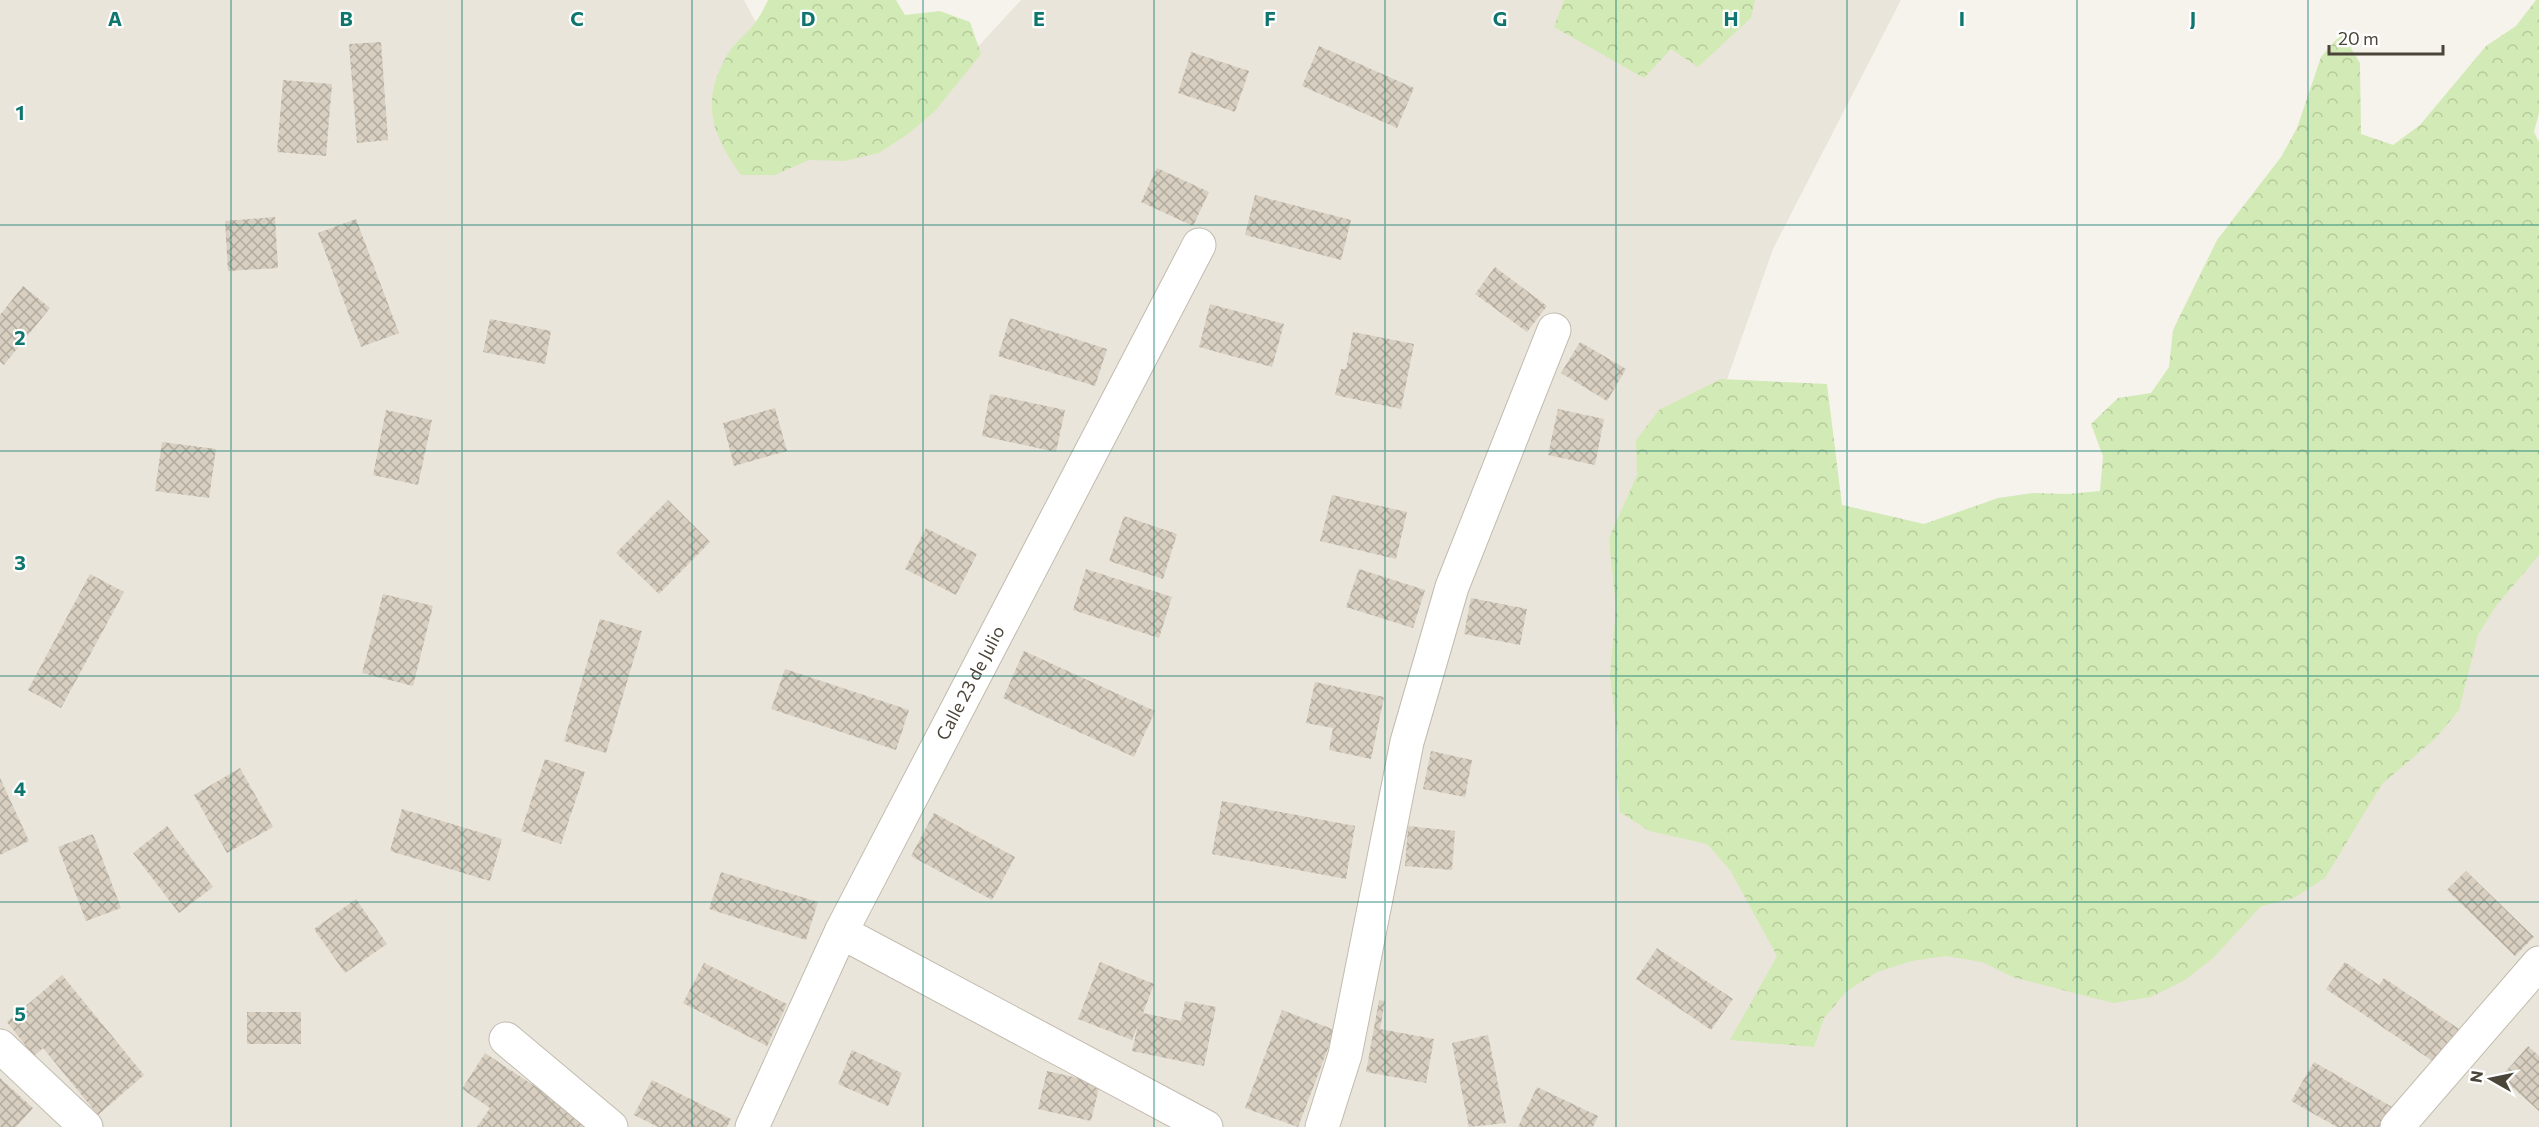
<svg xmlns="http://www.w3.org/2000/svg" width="2539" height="1127" font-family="Commissioner,sans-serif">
	<defs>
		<pattern id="forest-crowns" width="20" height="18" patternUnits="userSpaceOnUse" patternTransform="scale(1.5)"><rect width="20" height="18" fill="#d2eab5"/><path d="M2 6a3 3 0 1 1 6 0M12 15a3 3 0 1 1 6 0" fill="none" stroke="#b6ca9c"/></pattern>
		<pattern id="building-cross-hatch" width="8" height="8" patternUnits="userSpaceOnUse" patternTransform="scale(1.5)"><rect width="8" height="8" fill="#d8cfc1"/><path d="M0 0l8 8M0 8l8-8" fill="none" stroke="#b1aa9e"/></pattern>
	</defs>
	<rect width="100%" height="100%" fill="#f6f3ec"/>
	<path fill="#eae5da" d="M0,0H744L764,38L925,104L1021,0H1901L1773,249L1701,453L1659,652L2539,459V1127H0Z"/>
	<path fill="url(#forest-crowns)" d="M768,0H896L905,15L940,11L970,22L981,54L935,111L908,134L879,153L844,161L809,160L775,175H741C710,132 700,100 729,52C736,41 747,34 754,24C760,17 764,8 768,0Z
		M1564,0H1755L1751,18L1698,67L1671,49L1644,78L1554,27Z
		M2536,0H2539V113L2534,132L2539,142V555L2496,606L2478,635L2459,710L2436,738L2382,784L2325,878L2294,898L2261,906L2213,958L2185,980L2151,997L2113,1003L2013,977L1982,962L1946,956L1912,961L1877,972L1847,991L1824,1018L1814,1047L1730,1040L1777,956L1730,870L1707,844L1649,831L1620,812L1616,773L1618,740L1610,675L1616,608L1609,538L1637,475L1636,440L1659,410L1721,379L1827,384L1842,505L1924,524L1998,498L2033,493L2068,494L2100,491L2103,456L2091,424L2118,398L2151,393L2169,367L2173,330L2217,240L2281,157L2297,128L2321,57L2342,33L2360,63L2361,134L2393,145L2420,125L2486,46L2516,26Z"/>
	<path fill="url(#building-cross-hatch)" d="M381,42L388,140L357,143L349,44Z
		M1319,46L1414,88L1397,128L1302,86Z
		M1191,52L1249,71L1235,112L1178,93Z
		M283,80L332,84L326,156L277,152Z
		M1157,168L1209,192L1193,226L1141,202Z
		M1255,195L1351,220L1341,260L1245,235Z
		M275,217L278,268L228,271L225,221Z
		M356,219L399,333L361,347L318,233Z
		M1495,267L1547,306L1527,332L1475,294Z
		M23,286L50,308L4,365L0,362V315Z
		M1210,304L1284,324L1272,367L1199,347Z
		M1010,318L1107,349L1095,386L998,356Z
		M490,319L551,331L545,364L483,352Z
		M1353,332L1414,344L1401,409L1335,395L1341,369H1346Z
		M1580,342L1626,369L1607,401L1561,373Z
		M990,394L1065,410L1056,452L982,436Z
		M775,408L787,451L734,466L723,423Z
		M1558,409L1604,419L1595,465L1548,455Z
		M386,410L432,420L418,485L373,475Z
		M162,442L216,449L209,498L155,491Z
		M1332,495L1407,512L1396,559L1320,541Z
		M668,500L710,542L659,594L616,553Z
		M1124,516L1177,534L1163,579L1109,561Z
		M926,528L977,554L956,595L905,569Z
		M1086,569L1172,597L1159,638L1073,610Z
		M1359,569L1425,590L1413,628L1346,607Z
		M90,574L124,592L61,708L28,690Z
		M383,594L433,606L413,686L362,673Z
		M1471,598L1527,609L1520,645L1464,634Z
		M600,619L642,631L606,753L564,741Z
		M1024,651L1155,711L1134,757L1003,698Z
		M785,669L909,710L896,750L771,709Z
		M1315,682L1384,697L1371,759L1329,750L1333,728L1306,723Z
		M1431,751L1472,760L1465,797L1423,789Z
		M545,759L585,772L561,844L521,831Z
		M240,768L273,827L227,853L194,795Z
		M0,778L29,841L0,855Z
		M1222,801L1355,826L1346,879L1212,854Z
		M402,809L502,839L490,881L390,851Z
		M934,813L1015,857L992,900L911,856Z
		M167,826L213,887L179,913L133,853Z
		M1408,826L1455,831L1452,870L1405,866Z
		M93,834L121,908L86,921L58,847Z
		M2466,871L2534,937L2515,956L2447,890Z
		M721,872L818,902L806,940L709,909Z
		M356,899L387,944L345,973L314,929Z
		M1657,948L1733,999L1711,1030L1636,979Z
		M1100,962L1154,984L1143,1013L1181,1021L1185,1001L1216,1007L1204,1066L1132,1051L1138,1025L1132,1040L1078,1019Z
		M2345,962L2379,985L2384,978L2462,1031L2440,1066L2326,989Z
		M704,963L787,1004L767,1046L683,1003Z
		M62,975L144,1075L98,1115L43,1048L34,1056L7,1022Z
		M1379,1000L1385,1001L1380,1029L1434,1039L1426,1083L1366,1072Z
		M1282,1010L1335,1030L1298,1127L1245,1108Z
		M247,1012H301V1044H247Z
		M1488,1035L1506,1123L1469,1127L1452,1043Z
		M2528,1046L2539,1056V1111L2501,1077Z
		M852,1050L902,1073L888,1106L838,1084Z
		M485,1053L596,1127H477L490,1108L462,1089Z
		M2314,1062L2394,1108L2384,1127H2337L2291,1101Z
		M1047,1071L1100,1083L1091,1121L1038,1109Z
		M0,1078L33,1108L16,1127H0Z
		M652,1080L731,1119L727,1127H658L634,1115Z
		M1537,1087L1598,1116L1593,1127H1518Z"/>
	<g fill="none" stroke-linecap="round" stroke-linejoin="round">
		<defs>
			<g id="minor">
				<path d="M841,932L1206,1127"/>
				<path d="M506,1039L611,1127"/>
				<path d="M0,1046L86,1127"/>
				<path id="s1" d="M752,1127L841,932L1199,245"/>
				<path d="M1322,1127L1345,1055L1407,742L1452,587L1554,330"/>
				<path d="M2397,1127L2539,963"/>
			</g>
		</defs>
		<use href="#minor" stroke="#c2bbae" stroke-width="35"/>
		<use href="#minor" stroke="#fff" stroke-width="33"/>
	</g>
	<path fill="none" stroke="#0f766e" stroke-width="1.5" stroke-opacity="0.55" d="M231,0V1127M462,0V1127M692,0V1127M923,0V1127M1154,0V1127M1385,0V1127M1616,0V1127M1847,0V1127M2077,0V1127M2308,0V1127M0,225H2539M0,451H2539M0,676H2539M0,902H2539"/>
	<g text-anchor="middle" stroke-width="4.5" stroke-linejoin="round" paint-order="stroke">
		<g font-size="18" fill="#4b4439" stroke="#fff">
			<text dy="6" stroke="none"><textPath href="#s1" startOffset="495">Calle 23 de Julio</textPath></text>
		</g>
	</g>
	<g font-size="20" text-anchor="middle" font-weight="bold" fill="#0f766e" stroke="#fff" stroke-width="4.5" stroke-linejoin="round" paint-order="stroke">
		<text x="115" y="26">A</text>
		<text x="346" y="26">B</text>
		<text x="577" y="26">C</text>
		<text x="808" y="26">D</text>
		<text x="1039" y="26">E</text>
		<text x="1270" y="26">F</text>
		<text x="1500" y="26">G</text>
		<text x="1731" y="26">H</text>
		<text x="1962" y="26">I</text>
		<text x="2193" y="26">J</text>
		<text x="20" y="120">1</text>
		<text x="20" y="345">2</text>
		<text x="20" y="570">3</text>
		<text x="20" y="796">4</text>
		<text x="20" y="1021">5</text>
	</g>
	<g transform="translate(2491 1079) rotate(279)" stroke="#ffffff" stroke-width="4.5" paint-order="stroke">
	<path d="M0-4.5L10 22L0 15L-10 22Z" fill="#4b4439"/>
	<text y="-9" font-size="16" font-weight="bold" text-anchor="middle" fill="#4b4439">N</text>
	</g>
	<path d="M2329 45v9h114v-9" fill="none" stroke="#4b4439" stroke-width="3"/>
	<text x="2338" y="45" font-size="18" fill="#4b4439" stroke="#ffffff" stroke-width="4.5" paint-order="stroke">20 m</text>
</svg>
